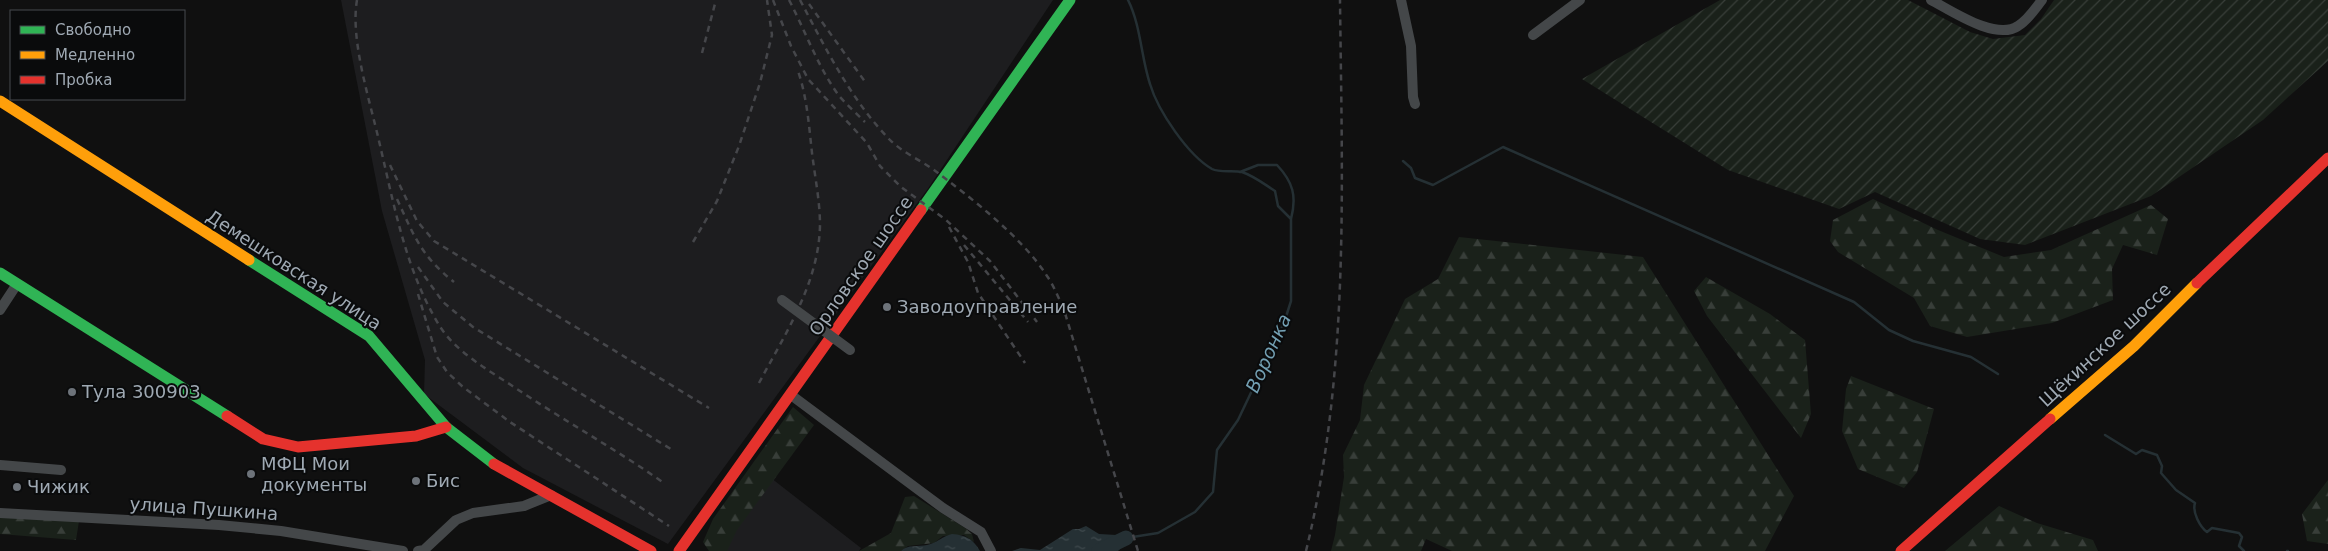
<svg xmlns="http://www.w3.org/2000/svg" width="2328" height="551" font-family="'DejaVu Sans',sans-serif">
	<defs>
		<pattern id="forest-firs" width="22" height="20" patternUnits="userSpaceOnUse" patternTransform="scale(1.25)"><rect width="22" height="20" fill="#1a211a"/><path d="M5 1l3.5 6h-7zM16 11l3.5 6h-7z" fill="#383e39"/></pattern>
		<pattern id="garden-furrows" width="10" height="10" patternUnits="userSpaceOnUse" patternTransform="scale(1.25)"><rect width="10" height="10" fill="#1a211a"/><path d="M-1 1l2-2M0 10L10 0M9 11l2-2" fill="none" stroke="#383e39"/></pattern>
		<pattern id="water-ripples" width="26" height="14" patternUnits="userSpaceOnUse" patternTransform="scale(1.25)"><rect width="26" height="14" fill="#253034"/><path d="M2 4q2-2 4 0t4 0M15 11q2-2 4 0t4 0" fill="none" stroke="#414b4f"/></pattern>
	</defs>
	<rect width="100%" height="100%" fill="#101010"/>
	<path fill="#1d1d1f" d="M341,0H1053L929,187L668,544L523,468L424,394L425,360L382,211Z
		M771,478L861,548L859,551H714Z"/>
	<path fill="url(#forest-firs)" d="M1873,199L1938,230L2004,257L2051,250L2151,205L2168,219L2157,255L2123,245L2112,269L2113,300L2052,323L1967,337L1930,326L1914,298L1838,252L1830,241L1833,220Z
		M1459,237L1643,257L1794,496L1765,551H1452L1426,539L1421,551H1331L1335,535L1344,477L1343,455L1360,420L1364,385L1405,299L1438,279Z
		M1706,277L1770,314L1805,340L1811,414L1801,438L1707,316L1694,291Z
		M1851,376L1934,409L1917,472L1904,488L1858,469L1842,431L1846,389Z
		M793,407L814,425L737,530L727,551H709L703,542L713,519Z
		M2328,480V544L2307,541L2302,514Z
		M914,496L965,528L972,534L974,542L964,535L943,536L934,543L908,546L901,551H859L891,533L905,497Z
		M1999,506L2037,523L2093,540L2098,551H1945Z
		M0,516L79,521L76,540L0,534Z"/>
	<path fill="url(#garden-furrows)" d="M1720,0H1908L1970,32L1993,39L2025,35L2041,19L2054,0H2328V61L2263,120L2151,196L2025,245L1980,239L1875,192L1839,209L1728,170L1582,79Z"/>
	<path fill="url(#water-ripples)" d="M1086,526L1099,534L1116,535L1121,548L1118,551H1012L1021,548L1040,550L1073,529H1079Z
		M952,534C966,535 973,539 980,551H901C908,544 918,547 927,545C937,543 943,536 952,534Z"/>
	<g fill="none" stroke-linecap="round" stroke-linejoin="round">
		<path stroke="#253034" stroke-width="2.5" d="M1403,161L1411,168L1415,178L1433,185L1503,147L1854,302L1889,330L1913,341L1971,357L1998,374
			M1240,172L1258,165H1277C1293,182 1297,196 1291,219
			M2105,435L2136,454L2142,450L2157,455L2162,466L2161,473L2176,490L2195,503C2192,512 2200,527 2207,532L2212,528L2239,533L2242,537L2239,546L2244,551
			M1126,538L1158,533L1195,512L1213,492L1217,450L1238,420L1284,323L1291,301V219L1278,206L1275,191C1264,184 1254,176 1242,172C1233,170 1220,173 1212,169C1188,155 1158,111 1150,84C1141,57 1141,26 1128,0
			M2287,551H2288"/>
		<path stroke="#253034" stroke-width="15" d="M1099,551L1126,538"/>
		<path stroke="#444749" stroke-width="10" d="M1401,0L1411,46L1413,97L1415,104
			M1931,0C1952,11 1996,41 2018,26C2028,20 2035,9 2042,0
			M1533,35L1580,0
			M0,310L17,284
			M791,395L943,508L981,532L991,551
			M0,465L61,470
			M0,513L219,525L281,531L403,551
			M418,551L424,550L456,520L473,513L524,506L551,495"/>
		<path stroke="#30b455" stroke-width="11" d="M921,210L1070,0
			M249,260L369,336L446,427L494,464
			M0,273L227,416"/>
		<path stroke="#ff9f0a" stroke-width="11" d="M0,101L249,260
			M2050,419L2134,346L2197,283"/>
		<path stroke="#e5322d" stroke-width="11" d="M2197,283L2328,158
			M227,416L263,439L298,447L416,436L446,427
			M494,464L651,551
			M679,551L921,210
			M1901,551L2050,419"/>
		<path stroke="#45464a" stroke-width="2.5" stroke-dasharray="6 5" stroke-linecap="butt" d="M357,0C350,40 370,101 379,141C394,204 405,269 439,325C455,351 485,368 511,385C561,419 614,448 664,483
			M773,0L791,46L808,79L867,143L880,166L901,187L946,220L990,261L1037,322
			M789,0C806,32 818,68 840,97C848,106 857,114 865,122
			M800,0C826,49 851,100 890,140C902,152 920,160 934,170C970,197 1023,238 1047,276C1054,286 1059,299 1064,310L1138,551
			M809,4L866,83
			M702,53L716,0
			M390,165L417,221L434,241L709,408
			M397,199C414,236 421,256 454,282
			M949,227L968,262L978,293L1025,363
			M693,242L717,201L739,146L760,83L772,35L767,0
			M964,245L1028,322
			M418,267L443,302L473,327L674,451
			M418,294L437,357L447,372L463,387L510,422L669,526
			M759,383C785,334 819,283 820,225C820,202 815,177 812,153C809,126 807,97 798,71
			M1306,551C1350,371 1342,184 1340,0"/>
		<path stroke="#444749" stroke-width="10" d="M782,300L850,350"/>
	</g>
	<g fill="#6d737a" stroke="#0a0b0c" stroke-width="2">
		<circle cx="887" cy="307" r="5"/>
		<circle cx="72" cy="392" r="5"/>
		<circle cx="251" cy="474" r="5"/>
		<circle cx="416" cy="481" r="5"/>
		<circle cx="17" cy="487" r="5"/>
	</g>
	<g text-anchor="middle" stroke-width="4" stroke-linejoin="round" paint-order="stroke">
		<g font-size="18" fill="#9fa9b3" stroke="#0a0b0c">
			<text transform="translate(861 266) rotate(-55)" y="6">Орловское шоссе</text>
			<text transform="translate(294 270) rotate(33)" y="6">Демешковская улица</text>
			<text transform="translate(2105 345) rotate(-43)" y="6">Щёкинское шоссе</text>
			<text transform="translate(204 509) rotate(4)" y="6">улица Пушкина</text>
		</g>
		<g font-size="18" fill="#9fa9b3" stroke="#0a0b0c" text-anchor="start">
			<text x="897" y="313">Заводоуправление</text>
			<text x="82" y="398">Тула 300903</text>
			<text x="261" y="470">МФЦ Мои<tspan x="261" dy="21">документы</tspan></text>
			<text x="426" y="487">Бис</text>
			<text x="27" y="493">Чижик</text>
		</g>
		<g font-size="19" font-style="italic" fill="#739fb2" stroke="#0a0b0c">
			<text transform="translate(1268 353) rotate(-66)" y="7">Воронка</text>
		</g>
	</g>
	<rect x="10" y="10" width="175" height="90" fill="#0a0b0c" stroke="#464a4f"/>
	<rect x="20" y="26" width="25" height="8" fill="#30b455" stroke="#464a4f"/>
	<text x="55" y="35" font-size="15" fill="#9fa9b3">Свободно</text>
	<rect x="20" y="51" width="25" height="8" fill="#ff9f0a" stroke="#464a4f"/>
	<text x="55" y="60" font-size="15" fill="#9fa9b3">Медленно</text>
	<rect x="20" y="76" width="25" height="8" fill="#e5322d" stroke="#464a4f"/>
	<text x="55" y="85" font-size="15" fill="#9fa9b3">Пробка</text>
</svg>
